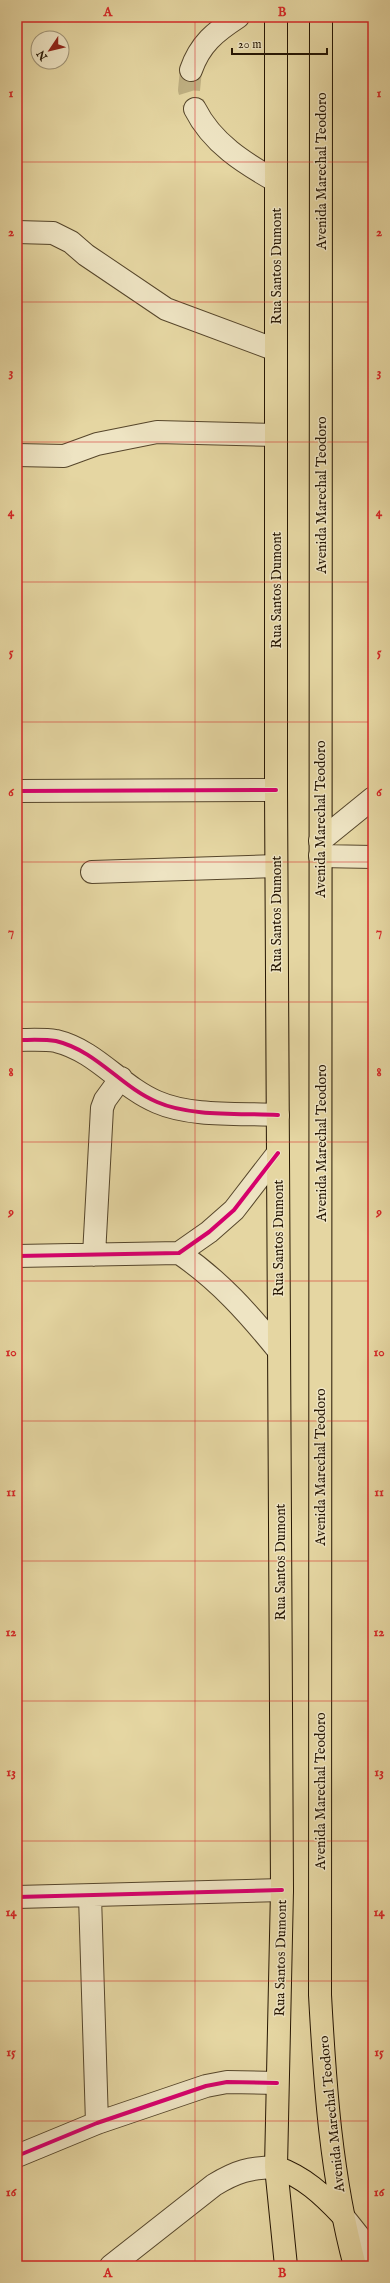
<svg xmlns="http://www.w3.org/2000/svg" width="390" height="2283" font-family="'IM FELL English',serif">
	<rect width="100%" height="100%" fill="#e5d6a2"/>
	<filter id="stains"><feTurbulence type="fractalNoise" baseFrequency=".005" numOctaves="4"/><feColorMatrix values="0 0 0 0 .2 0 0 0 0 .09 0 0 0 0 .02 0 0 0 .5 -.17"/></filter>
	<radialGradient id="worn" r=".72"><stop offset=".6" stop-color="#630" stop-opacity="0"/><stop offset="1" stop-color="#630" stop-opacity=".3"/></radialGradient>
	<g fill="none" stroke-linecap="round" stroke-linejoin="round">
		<path stroke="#bfb082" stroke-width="22" stroke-dasharray="22 11" stroke-linecap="butt" d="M191,70L189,90L195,109"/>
		<defs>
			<path id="minor" d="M191,70C200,44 215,32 238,17
				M195,109C212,143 244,163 276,181
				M17,232L53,233L71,242L86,255L166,309L276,350
				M17,455L64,456L97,444L157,432L276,435
				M17,791L276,790
				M320,841L373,798
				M320,856L373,857
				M92,872L276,866
				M17,1040C30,1040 44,1039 56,1041C97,1051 121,1087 157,1102C191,1117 241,1113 278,1115
				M179,1253C219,1280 249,1314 279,1351
				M94,1255L102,1108L105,1100L121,1078
				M17,1256L179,1253L209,1232L234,1210L278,1153
				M90,1896L97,2123
				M17,1897L282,1890
				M17,2156L97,2123L206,2086L227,2082L277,2083
				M342,2215L373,2254
				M111,2266L214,2185C237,2171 249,2168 276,2167"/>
			<path id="major" d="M276,17V790L282,1890L276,2167L286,2266
				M321,17L320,1995C325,2086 331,2177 355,2266
				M276,2167C304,2177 322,2194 342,2215"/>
		</defs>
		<use href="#minor" stroke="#56462b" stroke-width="24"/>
		<use href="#major" stroke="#261603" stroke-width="24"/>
		<use href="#minor" stroke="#eee4c3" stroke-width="22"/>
		<use href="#major" stroke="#e5d6a2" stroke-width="22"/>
		<defs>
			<path id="cycleway" d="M17,791L276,790
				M17,1040C30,1040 44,1039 56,1041C97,1051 121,1087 157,1102C191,1117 241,1113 278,1115
				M17,1256L179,1253L209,1232L234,1210L278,1153
				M17,1897L282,1890
				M17,2156L97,2123L206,2086L227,2082L277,2083"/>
		</defs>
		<use href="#cycleway" stroke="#eee4c3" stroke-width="6"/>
		<use href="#cycleway" stroke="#d6006c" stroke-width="4"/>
	</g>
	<path fill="none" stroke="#d62828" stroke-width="1" stroke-opacity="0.55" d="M195,17V2266M17,162H373M17,302H373M17,442H373M17,582H373M17,722H373M17,862H373M17,1002H373M17,1142H373M17,1281H373M17,1421H373M17,1561H373M17,1701H373M17,1841H373M17,1981H373M17,2121H373"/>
	<g text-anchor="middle" stroke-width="3" stroke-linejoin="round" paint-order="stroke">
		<g font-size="14" fill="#261603" stroke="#eee4c3">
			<text transform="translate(321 171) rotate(-90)" y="5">Avenida Marechal Teodoro</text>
			<text transform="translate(276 266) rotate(-90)" y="5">Rua Santos Dumont</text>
			<text transform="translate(321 495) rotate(-90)" y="5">Avenida Marechal Teodoro</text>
			<text transform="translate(276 590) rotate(-90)" y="5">Rua Santos Dumont</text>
			<text transform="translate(320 819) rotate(-90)" y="5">Avenida Marechal Teodoro</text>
			<text transform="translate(276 914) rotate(-90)" y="5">Rua Santos Dumont</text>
			<text transform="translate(321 1143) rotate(-90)" y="5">Avenida Marechal Teodoro</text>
			<text transform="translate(278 1238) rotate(-90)" y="5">Rua Santos Dumont</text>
			<text transform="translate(320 1467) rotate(-90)" y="5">Avenida Marechal Teodoro</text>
			<text transform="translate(280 1562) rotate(-90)" y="5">Rua Santos Dumont</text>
			<text transform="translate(320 1791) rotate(-90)" y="5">Avenida Marechal Teodoro</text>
			<text transform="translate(280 1958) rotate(-89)" y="5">Rua Santos Dumont</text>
			<text transform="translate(331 2114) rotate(-96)" y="5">Avenida Marechal Teodoro</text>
		</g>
	</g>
	<rect width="390" height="2283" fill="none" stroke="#e5d6a2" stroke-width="44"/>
	<g transform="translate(50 50) rotate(235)"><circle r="19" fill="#eee4c3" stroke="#9e9276"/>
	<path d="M0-3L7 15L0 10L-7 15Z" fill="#8f2418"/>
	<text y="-6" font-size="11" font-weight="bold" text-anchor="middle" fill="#261603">N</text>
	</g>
	<path d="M232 48v6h95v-6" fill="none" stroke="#261603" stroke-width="2"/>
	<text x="238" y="48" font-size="12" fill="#261603" stroke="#eee4c3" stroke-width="3" paint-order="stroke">20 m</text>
	<rect x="22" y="22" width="346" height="2239" fill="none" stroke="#d62828" stroke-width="1.5"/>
	<g font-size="13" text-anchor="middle" font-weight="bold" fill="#d62828">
		<text x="108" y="16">A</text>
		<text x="282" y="16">B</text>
		<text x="11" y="97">1</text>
		<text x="379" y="97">1</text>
		<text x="11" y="236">2</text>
		<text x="379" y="236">2</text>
		<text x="11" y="376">3</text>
		<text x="379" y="376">3</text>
		<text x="11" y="516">4</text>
		<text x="379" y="516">4</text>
		<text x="11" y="656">5</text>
		<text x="379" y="656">5</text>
		<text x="11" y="796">6</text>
		<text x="379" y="796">6</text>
		<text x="11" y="936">7</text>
		<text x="379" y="936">7</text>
		<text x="11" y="1076">8</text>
		<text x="379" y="1076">8</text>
		<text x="11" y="1216">9</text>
		<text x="379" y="1216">9</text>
		<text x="11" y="1356">10</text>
		<text x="379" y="1356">10</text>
		<text x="11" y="1496">11</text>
		<text x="379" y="1496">11</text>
		<text x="11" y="1636">12</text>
		<text x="379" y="1636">12</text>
		<text x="11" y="1776">13</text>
		<text x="379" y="1776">13</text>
		<text x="11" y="1916">14</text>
		<text x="379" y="1916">14</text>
		<text x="11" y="2056">15</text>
		<text x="379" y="2056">15</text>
		<text x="11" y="2196">16</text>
		<text x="379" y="2196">16</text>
		<text x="108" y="2277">A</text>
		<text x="282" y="2277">B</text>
	</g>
	<rect width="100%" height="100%" filter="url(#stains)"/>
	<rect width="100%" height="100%" fill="url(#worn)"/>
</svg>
